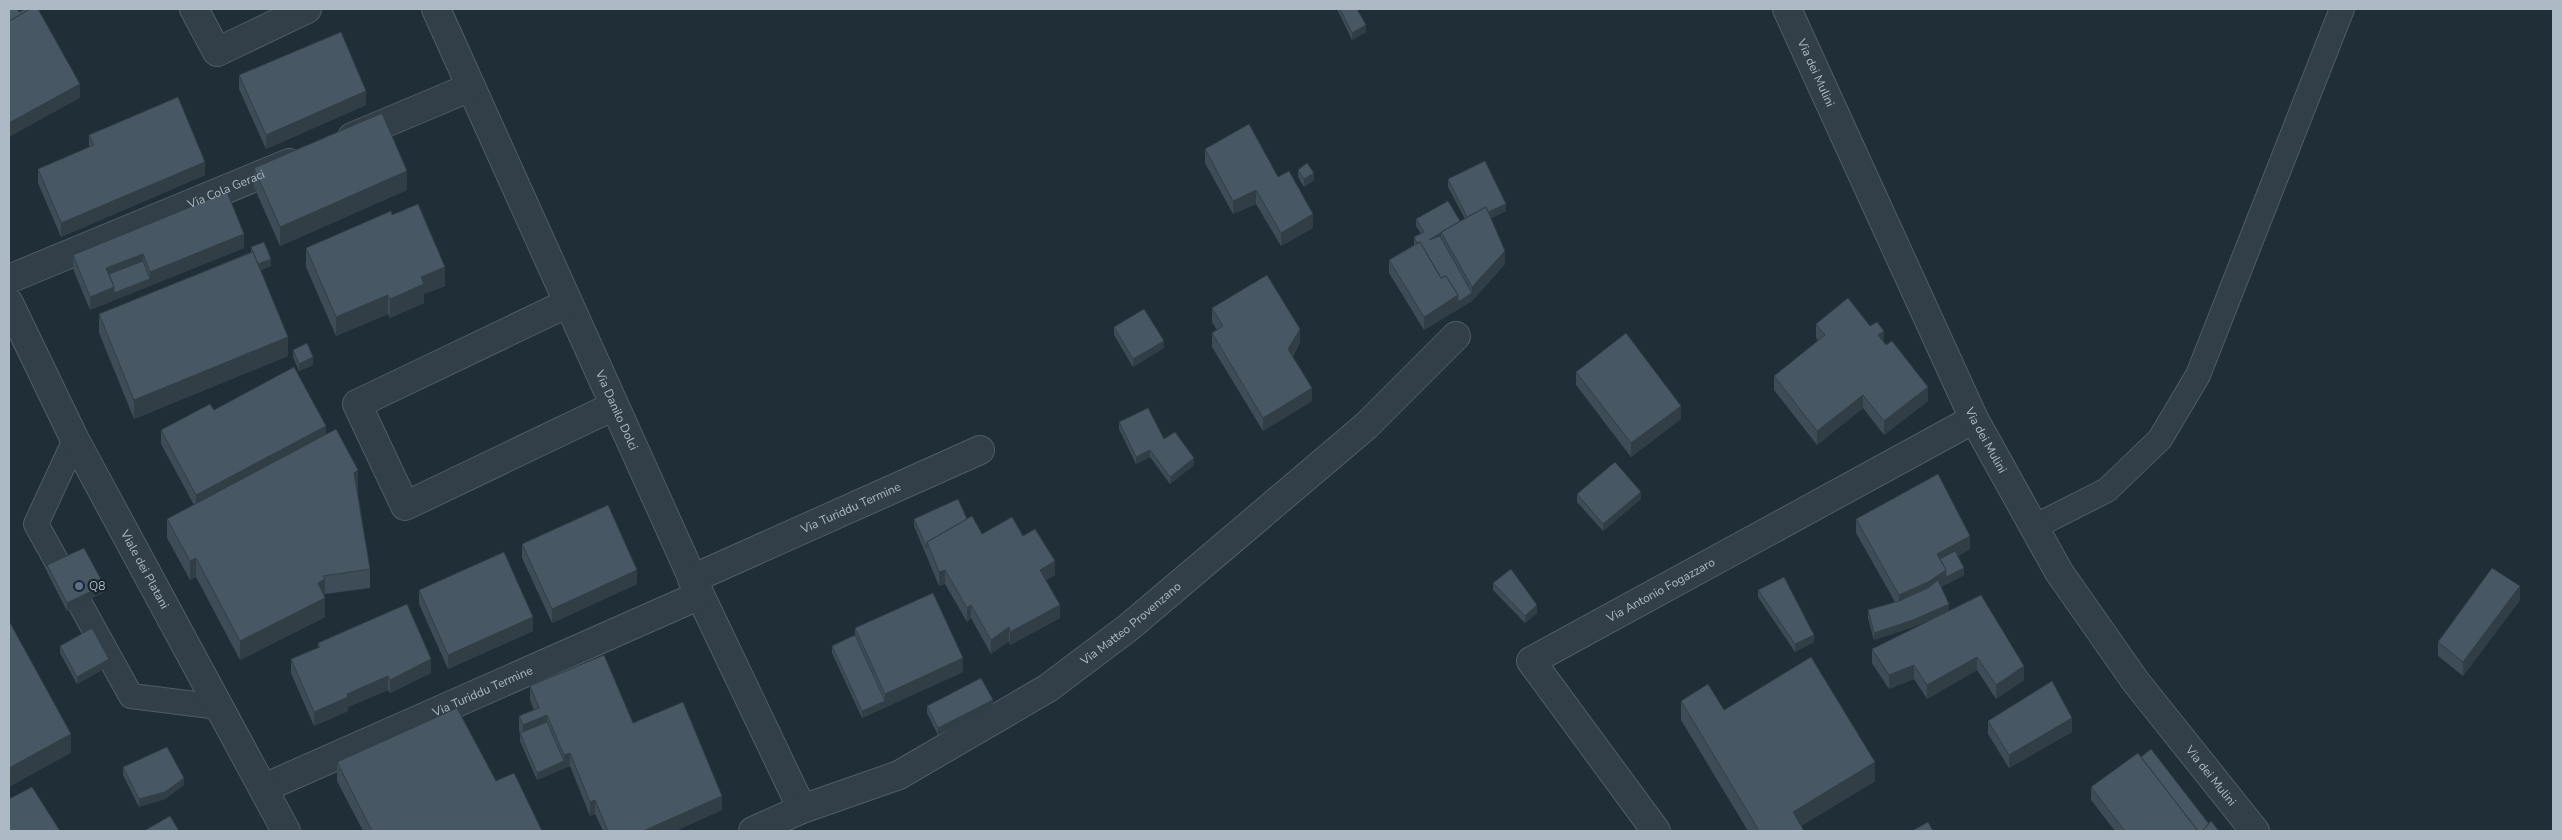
<svg xmlns="http://www.w3.org/2000/svg" width="2562" height="840" font-family="'Nunito Sans',sans-serif">
	<rect width="100%" height="100%" fill="#202e38"/>
	<g fill="none" stroke-linecap="round" stroke-linejoin="round">
		<defs>
			<path id="service" d="M75,440L36,524L131,696L219,707
				M2034,527L2107,490L2160,439L2198,375L2342,9"/>
			<g id="minor">
				<path d="M194,9L217,52L307,9"/>
				<path id="s1" d="M436,9L700,595L802,809"/>
				<path d="M352,137L471,87"/>
				<path id="s2" d="M9,279L289,163"/>
				<path d="M568,303L357,404L405,506L614,406"/>
				<path id="s3" d="M692,579L980,450"/>
				<path id="s4" d="M264,788L700,595"/>
				<path id="s5" d="M753,831L802,809L899,775L1048,688L1129,627L1366,426L1456,336"/>
				<path id="s6" d="M1656,831L1531,661L1974,419"/>
			</g>
			<g id="tertiary">
				<path id="s7" d="M1787,9L1974,419L2059,572L2136,682L2255,831"/>
				<path id="s8" d="M9,303L75,440L286,831"/>
			</g>
		</defs>
		<use href="#service" stroke="#515d66" stroke-width="26"/>
		<use href="#minor" stroke="#515d66" stroke-width="30"/>
		<use href="#tertiary" stroke="#515d66" stroke-width="30"/>
		<use href="#service" stroke="#333f48" stroke-width="24"/>
		<use href="#minor" stroke="#333f48" stroke-width="28"/>
		<use href="#tertiary" stroke="#333f48" stroke-width="28"/>
	</g>
	<path fill="#3d4c56" d="M1337,9H1357L1366,32L1352,40Z
		M239,75L366,105L266,149L239,89Z
		M89,135L205,175L61,237L38,183V169L89,147Z
		M1205,149L1278,177L1313,228L1281,246L1256,204L1233,214L1205,163Z
		M254,168L407,190L280,246L254,187Z
		M1298,170L1314,180L1304,187L1298,177Z
		M1448,179L1506,211L1491,218L1505,264L1472,301L1424,330L1389,273V260L1414,245V237L1421,234L1416,226V219L1460,221L1465,219L1448,187Z
		M392,215L445,286L424,294V303L390,318L388,314L336,336L306,267V248Z
		M251,247L271,266L261,270L288,356L134,419L99,333V314L251,252Z
		M244,248L90,310L73,269V255Z
		M1212,308L1300,343L1293,356L1312,401L1263,431L1212,347V333L1217,330L1212,322Z
		M1816,324L1870,326L1884,342L1928,401L1884,435L1863,408L1817,445L1774,390V376L1818,341L1816,337Z
		M1114,327L1164,348L1133,367L1114,335Z
		M293,350L313,365L299,371L293,357Z
		M1576,372L1681,419L1631,457L1576,385Z
		M214,410L326,434L358,489L357,490L370,569V588L325,594V617L240,660L196,577L190,580L167,538V519L194,505L161,444V430Z
		M1119,422L1164,439L1194,465L1170,484L1150,457L1136,464L1119,429Z
		M1577,494L1641,499L1603,531L1577,502Z
		M914,519H967L982,534L1023,536L1055,575L1046,580L1060,618L1010,645L1009,641L991,654L971,618L967,622L945,584L939,586L914,526Z
		M1856,519L1970,549L1958,556L1964,575L1941,587L1949,611L2024,680L1996,699L1977,670L1927,699L1914,679L1889,689L1872,663V649L1944,614L1913,627L1874,640L1868,618V610L1895,602L1856,533Z
		M522,544L637,584L552,623L522,558Z
		M47,565L104,592L67,611L47,572Z
		M1493,583L1537,613L1525,623L1493,590Z
		M419,590L533,631L448,669L419,604Z
		M1758,590L1814,642L1795,652L1758,597Z
		M2520,600L2463,676L2438,656V642Z
		M855,628L963,672L862,718L832,653V646L855,635Z
		M318,643L431,673L390,693L388,690L348,707V711L314,726L291,673V659L318,648Z
		M60,646L109,666L77,684L60,653Z
		M530,686L633,723L722,810L675,831H603L595,814L590,816L570,766L537,780L520,741V734L519,730V716L534,710L530,700Z
		M1681,701L1724,710L1875,781L1801,826L1804,831H1748L1681,720Z
		M927,706L993,707L938,735L927,713Z
		M1988,721L2072,732L2009,768L1988,734Z
		M2141,757L2209,824L2219,831H2115L2091,800V787Z
		M337,762L496,781L542,831H363L337,781Z
		M123,767L184,785L165,799L139,807L123,775Z"/>
	<path fill="#323e46" d="M1366,25V32L1352,40V33Z
		M80,84V98L9,137V123Z
		M366,91V105L266,149V135Z
		M205,162V175L61,237V223Z
		M407,171V190L280,246V227Z
		M1314,173V180L1304,187V179Z
		M1256,190V204L1233,214V201Z
		M1506,204V211L1470,229V222Z
		M1313,214V228L1281,246V233Z
		M1441,233V240H1429Z
		M244,234V248L90,310V297L114,287L150,279V272Z
		M1505,251V264L1472,301L1424,330V317L1458,295L1472,293V287Z
		M143,254V268L109,281L106,268Z
		M271,259V266L258,271V264Z
		M445,267V286L424,294V303L390,318V299L421,277Z
		M388,295V314L336,336V317Z
		M1300,329V343L1288,362V349Z
		M1884,331V344L1878,335Z
		M288,337V356L134,419V400Z
		M1164,341V348L1133,367V359Z
		M313,357V365L299,371V364Z
		M1928,387V401L1884,435V421Z
		M1312,388V401L1263,431V418Z
		M1863,395V408L1817,445V431Z
		M1681,406V419L1631,457V443Z
		M326,426V440L196,509V495Z
		M1150,450V457L1136,464V457Z
		M1194,458V465L1170,484V477Z
		M358,470V489L354,492V473Z
		M1641,492V499L1603,531V524Z
		M1970,536V549L1940,567L1937,554Z
		M196,558V577L190,580V561Z
		M1055,561V575L1040,584V570Z
		M1964,568V575L1946,584V577Z
		M637,570V584L552,623V609Z
		M945,570V584L939,586V572Z
		M1946,570V584L1928,595L1899,609V595Z
		M325,579V617L240,660V641L318,583Z
		M104,585V592L67,611V603Z
		M2520,586V600L2463,676V662Z
		M1949,604V611L1913,627L1874,640V633Z
		M971,605V618L967,622V608Z
		M1060,605V618L1010,645V632Z
		M1537,605V613L1525,623V616Z
		M533,617V631L448,669V655Z
		M1009,627V641L991,654V640Z
		M1814,635V642L1795,652V644Z
		M1977,657V670L1927,699V685Z
		M963,658V672L862,718V711L885,701V694Z
		M109,659V666L77,684V677Z
		M431,659V673L390,693V680Z
		M1914,665V679L1889,689V675Z
		M2024,666V680L1996,699V685Z
		M388,676V690L348,707V711L314,726V712L347,694Z
		M993,700V707L938,735V728Z
		M547,715V729L523,739V725Z
		M2072,718V732L2009,768V755Z
		M71,734V753L9,787V768Z
		M570,753V766L537,780V773L564,761V755Z
		M1875,762V781L1793,831V812Z
		M184,778V785L165,799L139,807V799Z
		M722,796V810L675,831H643Z
		M595,800V814L590,816V802Z"/>
	<path fill="#475864" stroke="#323e46" d="M9,9H17L19,12L25,9H30L9,21Z
		M30,9H38L80,84L9,123V21Z
		M1340,9H1357L1366,25L1352,33Z
		M341,32L366,91L266,135L239,75Z
		M178,97L205,162L61,223L38,169L94,145L89,135Z
		M382,113L407,171L280,227L254,168Z
		M1249,124L1278,177L1289,171L1313,214L1281,233L1256,190L1233,201L1205,149Z
		M1485,161L1506,204L1488,212L1486,207L1467,217L1448,179Z
		M1307,163L1314,173L1304,179L1298,170Z
		M227,192L244,234L150,272L143,254L106,268L114,287L90,297L73,255Z
		M1448,201L1460,221L1429,240L1440,236L1472,293L1458,302V295L1446,276L1441,278L1420,242L1417,243L1414,237L1424,232L1416,219Z
		M418,204L445,267L421,277L424,284L390,299L388,295L336,317L306,248L391,211L392,215Z
		M1486,207L1505,251L1472,287L1441,232Z
		M264,242L271,259L258,264L251,247Z
		M1420,242L1441,278L1446,276L1458,295L1424,317L1389,260Z
		M253,252L288,337L134,400L99,314Z
		M143,261L150,279L114,293V287L109,274Z
		M1267,275L1300,329L1288,349L1312,388L1263,418L1212,333L1223,326L1212,308Z
		M1848,298L1870,326L1877,322L1884,331L1878,335L1886,345L1892,341L1928,387L1884,421L1863,395L1817,431L1774,376L1825,335L1816,324Z
		M1144,309L1164,341L1133,359L1114,327Z
		M1626,333L1681,406L1631,443L1576,372Z
		M307,343L313,357L299,364L293,350Z
		M294,367L326,426L196,495L161,430L210,404L214,410Z
		M1148,408L1164,439L1175,432L1194,458L1170,477L1150,450L1136,457L1119,422Z
		M336,429L358,470L354,473L370,569L323,576L325,579L318,583L325,598L240,641L196,558L190,561L167,519Z
		M1615,462L1641,492L1603,524L1577,494Z
		M1938,474L1970,536L1937,554L1946,570L1928,582L1899,595L1856,519Z
		M958,499L967,519L927,542V548L914,519Z
		M608,505L637,570L552,609L522,544Z
		M972,516L982,534L1012,517L1023,536L1035,529L1055,561L1040,570L1060,605L1010,632L1009,627L991,640L971,605L967,608L945,570L939,572L927,542Z
		M84,548L104,585L67,603L47,565Z
		M1955,551L1964,568L1946,577V570L1940,559Z
		M504,552L533,617L448,655L419,590Z
		M2492,568L2520,586L2463,662L2438,642Z
		M1511,569L1537,605L1525,616L1493,583Z
		M1784,577L1814,635L1795,644L1758,590Z
		M1938,580L1949,604L1913,620L1874,633L1868,610L1899,601L1928,588Z
		M933,593L963,658L885,694L855,628Z
		M1981,595L2024,666L1996,685L1977,657L1927,685L1914,665L1889,675L1872,649Z
		M407,604L431,659L390,680L388,676L347,694L348,697L314,712L291,659L320,647L318,643Z
		M9,621L71,734L9,768Z
		M92,628L109,659L77,677L60,646Z
		M855,635L885,701L862,711L832,646Z
		M604,655L633,723L683,702L722,796L643,831H608L595,800L590,802L570,753L564,755L547,715L523,725L519,716L539,708L530,686Z
		M1811,657L1875,762L1793,812L1804,831H1754L1758,829L1681,701L1708,684L1724,710Z
		M981,678L993,700L938,728L927,706Z
		M2052,681L2072,718L2009,755L1988,721Z
		M457,708L496,781L514,773L542,831H372L337,762Z
		M547,722L564,761L537,773L520,733Z
		M167,747L184,778L165,792L139,799L123,767Z
		M2151,749L2209,824L2202,831H2198L2141,757Z
		M2138,753L2198,831H2125L2091,787Z
		M32,787L60,831H10L9,830V799Z
		M170,816L179,831H144Z
		M2211,821L2219,831H2202Z
		M1928,822L1933,831H1912Z"/>
	<circle fill="#5c6f8a" stroke="#19242d" stroke-width="2" cx="79" cy="586" r="5"/>
	<g text-anchor="middle" stroke-width="4.5" stroke-linejoin="round" paint-order="stroke">
		<g font-size="12" fill="#adbac5" stroke="#19242d">
			<text dy="4" stroke="none"><textPath href="#s7" startOffset="70">Via dei Mulini</textPath></text>
			<text dy="4" stroke="none"><textPath href="#s2" startOffset="235">Via Cola Geraci</textPath></text>
			<text dy="4" stroke="none"><textPath href="#s1" startOffset="440">Via Danilo Dolci</textPath></text>
			<text dy="4" stroke="none"><textPath href="#s7" startOffset="475">Via dei Mulini</textPath></text>
			<text dy="4" stroke="none"><textPath href="#s3" startOffset="174">Via Turiddu Termine</textPath></text>
			<text dy="4" stroke="none"><textPath href="#s8" startOffset="299">Viale dei Platani</textPath></text>
			<text dy="4" stroke="none"><textPath href="#s6" startOffset="359">Via Antonio Fogazzaro</textPath></text>
			<text dy="4" stroke="none"><textPath href="#s5" startOffset="434">Via Matteo Provenzano</textPath></text>
			<text dy="4" stroke="none"><textPath href="#s4" startOffset="239">Via Turiddu Termine</textPath></text>
			<text dy="4" stroke="none"><textPath href="#s7" startOffset="880">Via dei Mulini</textPath></text>
		</g>
		<g font-size="12" fill="#adbac5" stroke="#19242d" text-anchor="start">
			<text x="89" y="590">Q8</text>
		</g>
	</g>
	<rect width="2562" height="840" fill="none" stroke="#adbac5" stroke-width="20"/>
</svg>
